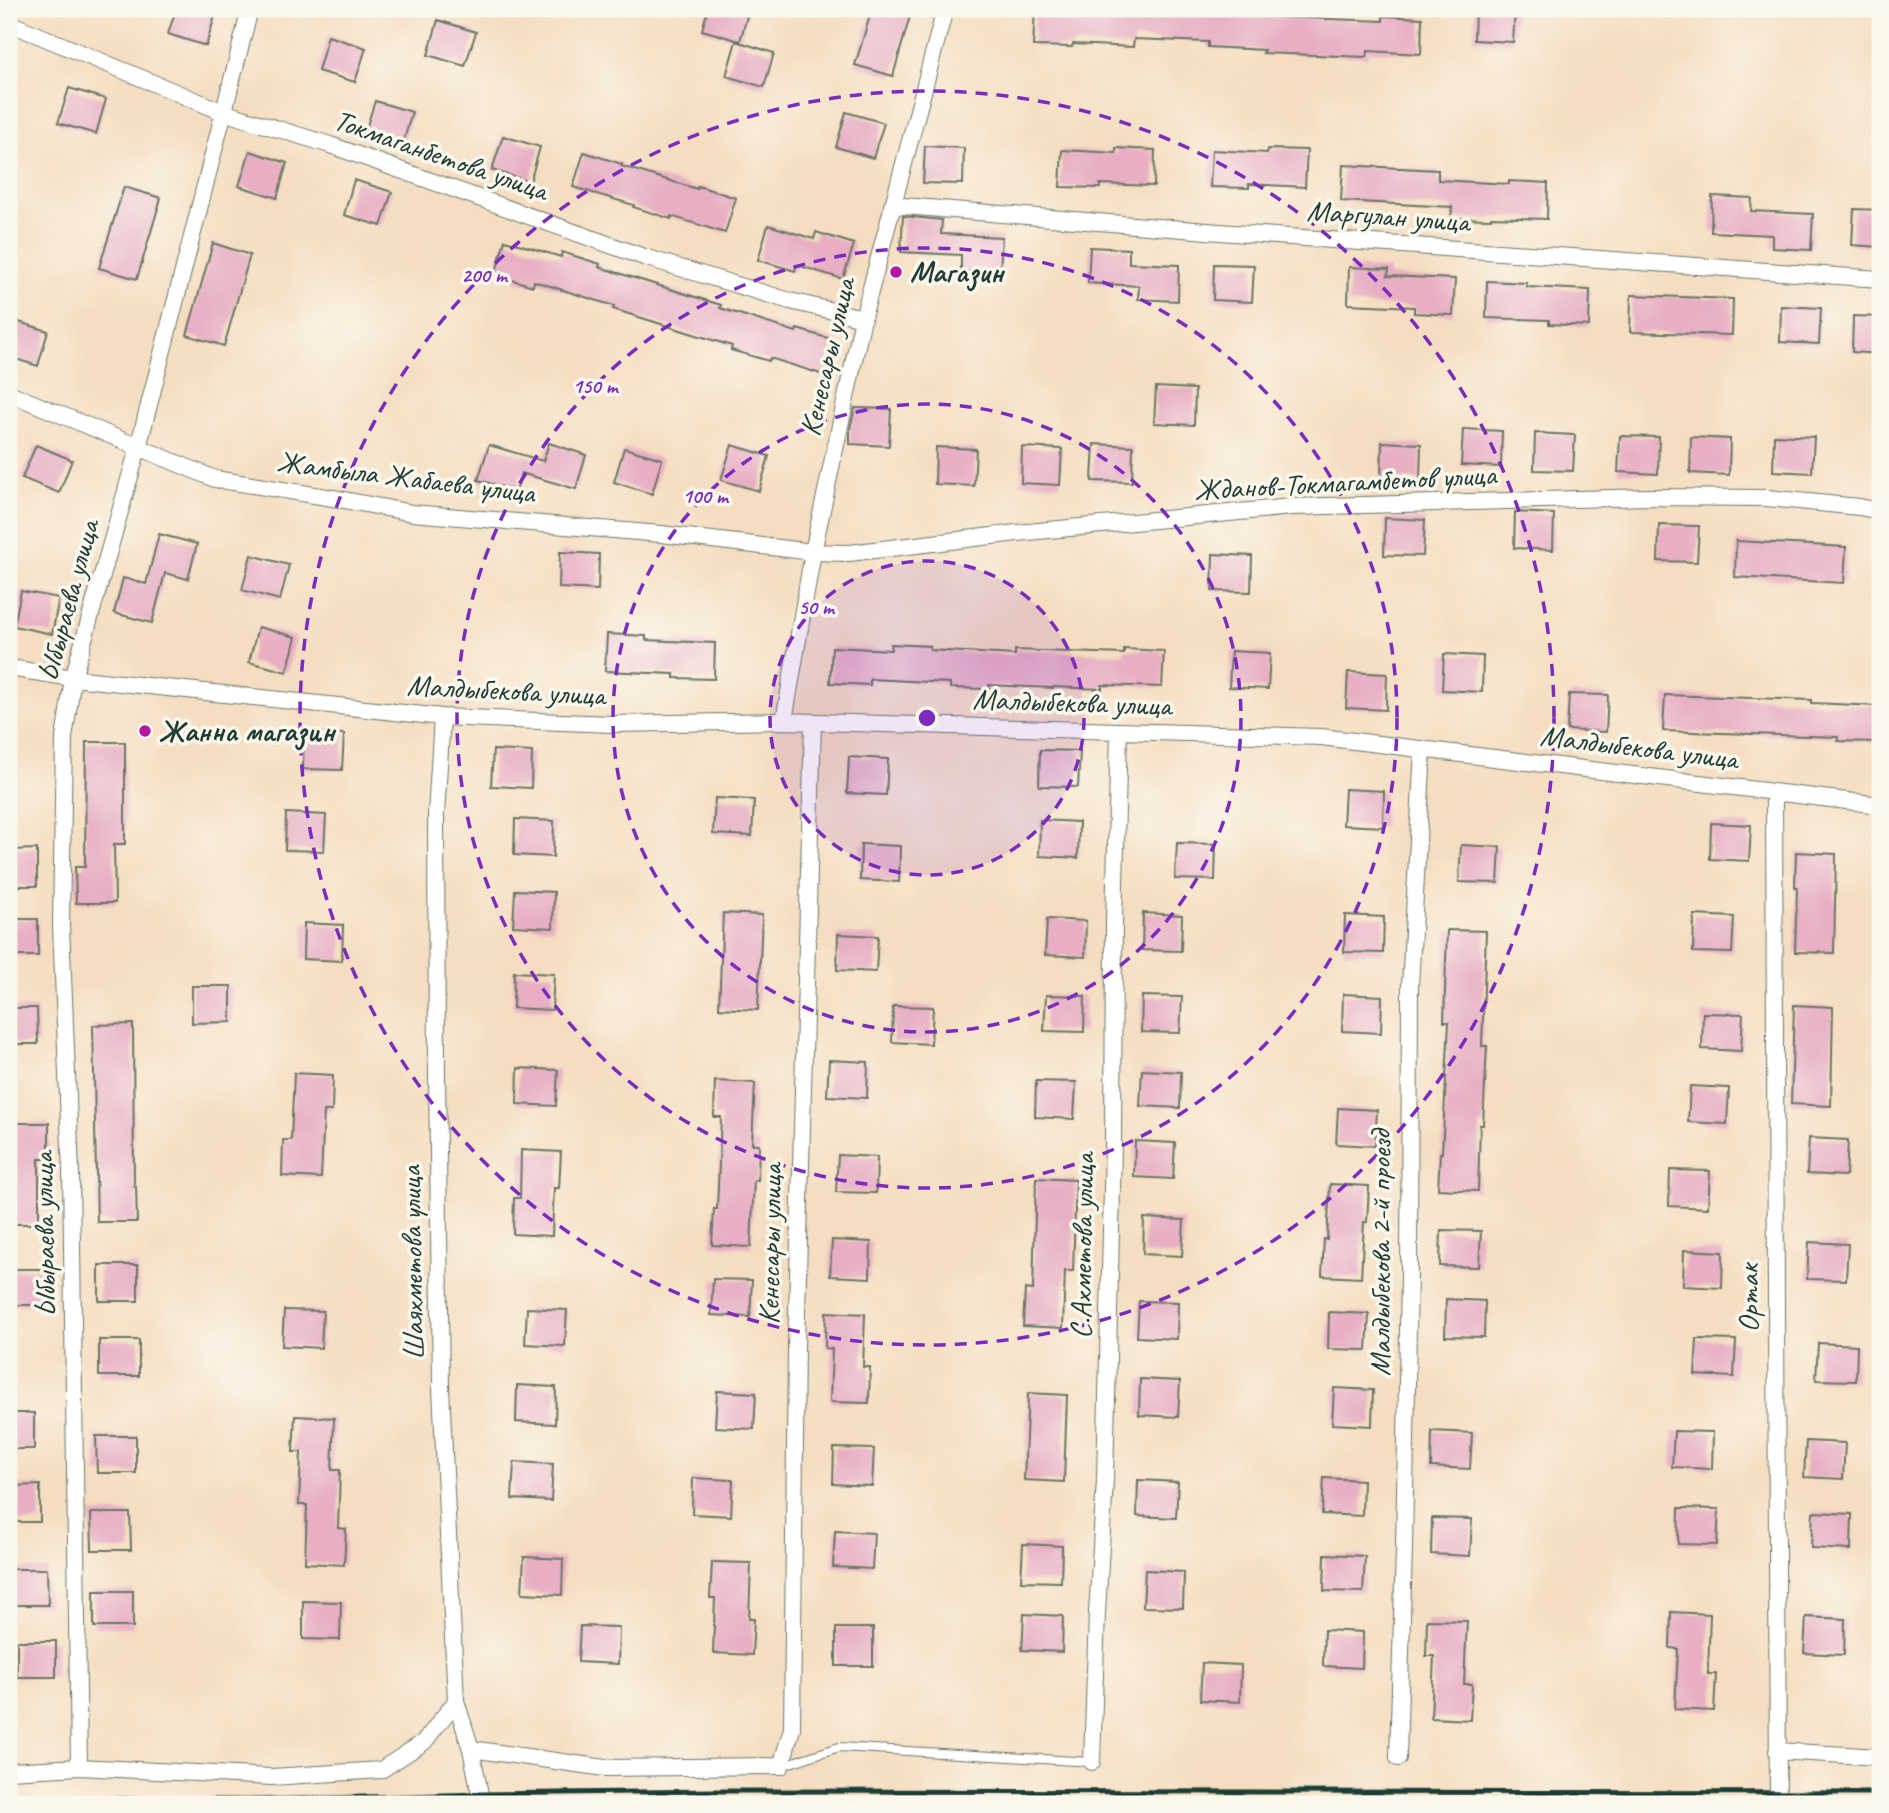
<svg xmlns="http://www.w3.org/2000/svg" width="1889" height="1813" font-family="Caveat,sans-serif">
	<rect width="100%" height="100%" fill="#fbf7ec"/>
	<filter id="ink" filterUnits="userSpaceOnUse"><feTurbulence type="fractalNoise" baseFrequency=".0143" numOctaves="2"/><feDisplacementMap in="SourceGraphic" scale="14" xChannelSelector="R" yChannelSelector="G"/><feConvolveMatrix kernelMatrix="1 2 1 2 8 2 1 2 1" color-interpolation-filters="sRGB"/></filter>
	<filter id="wash" filterUnits="userSpaceOnUse"><feTurbulence type="fractalNoise" baseFrequency=".00686" numOctaves="4" result="noise"/><feDisplacementMap in="SourceGraphic" scale="28" xChannelSelector="R" yChannelSelector="G"/><feGaussianBlur stdDeviation="1.57" result="paint"/><feColorMatrix in="noise" values="0 0 0 0 0 0 0 0 0 0 0 0 0 0 0 0 0 1.4 0 .05"/><feComposite in="paint" operator="in"/></filter>
	<g filter="url(#wash)">
		<rect width="100%" height="100%" fill="#f4ddc0"/>
		<g id="blocks">
			<path fill="#e7aec4" d="M176,9H217L206,46L168,34Z
				M708,9H749L740,41L702,30Z
				M872,9H912L893,76L855,65Z
				M1035,9L1095,12L1096,9L1155,11L1156,9H1195V10L1249,13V16L1383,21V16L1422,18L1421,54L1368,51L1367,57L1263,53L1264,50L1208,47V42L1134,39L1133,47L1073,44L1072,47L1033,46Z
				M1475,9H1515L1513,42L1474,40Z
				M438,20L476,32L465,66L428,55Z
				M328,36L366,48L355,82L318,71Z
				M736,41L774,53L764,87L726,76Z
				M69,88L106,99L96,134L58,123Z
				M375,101L412,112L402,147L364,135Z
				M846,112L884,123L873,158L836,147Z
				M503,136L540,147L530,182L492,170Z
				M925,146L964,148L963,184L923,183Z
				M1116,148L1155,150L1154,186L1100,184V188L1060,187L1062,150L1116,153Z
				M1268,149L1307,150L1305,187L1249,184V188L1210,187L1212,150L1267,153Z
				M250,151L287,163L277,198L239,186Z
				M584,152L622,164L621,166L697,189L698,186L736,198L725,233L671,216V219L633,207L634,205L573,187Z
				M1343,165L1438,170V180L1509,184V181L1548,183L1547,219L1491,217V219L1451,218L1452,207L1341,201Z
				M354,180L392,192L381,226L344,215Z
				M124,187L161,198L137,279L99,268Z
				M1712,196L1752,198L1751,211L1813,214L1811,250L1772,248V235L1711,232Z
				M1854,209L1880,210V247L1852,245Z
				M903,216L942,220L941,234L1002,237L1000,273L961,271V255L901,252Z
				M768,225L814,239L816,232L854,244L843,279L797,265L795,271L758,260Z
				M505,240L561,257L562,252L600,264L599,267L721,305L720,308L796,332L797,329L834,340L824,375L770,358L769,361L731,350L732,346L613,309L614,306L534,281L533,286L495,275Z
				M213,243L250,255L224,346L187,335Z
				M1090,247L1129,249V263L1179,265L1178,301L1138,299L1139,286L1088,283Z
				M1214,264L1254,265L1252,302L1213,300Z
				M1349,267L1389,269L1388,276L1455,279L1453,315L1414,313V307L1348,304Z
				M1487,281L1527,283V287L1590,290L1589,326L1549,324V320L1486,318Z
				M1631,295L1733,299L1732,335L1630,332Z
				M1781,306L1821,308L1819,344L1780,342Z
				M1853,316L1880,317V354L1852,352Z
				M9,319L48,331L38,366L9,357Z
				M1156,387L1195,389L1194,425L1154,423Z
				M855,408L891,409L889,446L850,444V428Z
				M1463,429L1502,431L1501,467L1461,465Z
				M1535,433L1575,435L1573,471L1534,470Z
				M1774,435L1814,437L1812,473L1773,471Z
				M1620,436L1659,437L1658,474L1618,472Z
				M1691,437L1730,439L1729,475L1690,473Z
				M1382,442L1421,444L1420,480L1381,478Z
				M549,443L586,455L576,489L521,473L516,491L478,480L489,445L543,461Z
				M1094,444L1133,446L1132,482L1092,481Z
				M36,445L72,460L59,493L22,478Z
				M732,445L769,456L759,491L721,480Z
				M936,447L976,449L974,486L935,484Z
				M1022,447L1062,449L1060,485L1021,483Z
				M624,448L662,459L652,494L614,482Z
				M1515,512L1554,514L1553,550L1514,548Z
				M1385,518L1425,520L1423,556L1384,555Z
				M1659,525L1699,526L1697,562L1658,561Z
				M159,534L197,544L188,579L165,573L152,623L114,613L123,578L146,584Z
				M1736,541L1846,547L1844,583L1735,577Z
				M560,552L599,554L598,590L559,588Z
				M1213,554L1252,556L1251,592L1212,591Z
				M251,555L289,565L280,600L242,590Z
				M21,591L59,598L52,634L14,626Z
				M258,627L296,637L287,672L249,662Z
				M607,634L646,636V640L715,643L714,679L674,678V674L605,671Z
				M891,644L930,646V650L1015,655V650L1124,654V649L1164,651L1162,687L1102,685V689L1053,687V688L989,685V689L950,688V683L870,679V685L830,683L832,647L891,650Z
				M1231,651L1270,653L1268,689L1229,687Z
				M1444,654L1483,656L1482,692L1442,690Z
				M1348,672L1387,674L1386,710L1346,708Z
				M1569,694L1608,695L1606,732L1567,730Z
				M1665,695L1811,700V703L1879,706L1877,742L1838,741V737L1663,731Z
				M304,733L344,734L342,770L303,769Z
				M86,742H125V844H114L115,903H76L75,867H85Z
				M493,750L532,752L531,788L491,786Z
				M1040,750L1080,751L1078,787L1039,786Z
				M849,757L888,759L886,795L847,793Z
				M1345,789L1384,791L1383,827L1343,825Z
				M715,798L754,800L752,836L713,834Z
				M286,813L326,815L324,851L285,850Z
				M515,819L554,821L553,857L514,855Z
				M1040,820L1079,822L1078,858L1039,856Z
				M1711,823L1751,825L1749,861L1710,859Z
				M1177,843L1216,844L1215,880L1175,879Z
				M861,844L900,846L899,882L860,880Z
				M1461,845L1500,847L1498,883L1459,882Z
				M37,849V886H9V850Z
				M1796,852L1836,854L1834,953L1795,952L1797,888H1795Z
				M515,890L554,892L553,928L513,926Z
				M723,913L762,915L758,1010L719,1008Z
				M1143,913L1182,915L1181,951L1142,950Z
				M1345,915L1384,917L1383,953L1344,952Z
				M1694,915L1734,917L1732,953L1693,952Z
				M9,919H38V956H9Z
				M1047,919L1086,921L1085,957L1045,955Z
				M304,923L343,925L342,961L303,959Z
				M1447,930L1486,931L1482,1046H1487L1483,1125H1480L1478,1191L1438,1189L1440,1153H1442L1449,1022H1444Z
				M838,934L878,936L876,972L837,970Z
				M514,972L554,974L552,1010L513,1008Z
				M192,986H231V1022L192,1023Z
				M1343,994L1382,996L1381,1033L1342,1031Z
				M1046,995L1085,996L1084,1032L1044,1031Z
				M1142,996L1182,997L1180,1033L1141,1032Z
				M1794,1005L1833,1007L1831,1106L1791,1104Z
				M893,1006L933,1007L931,1044L892,1042Z
				M9,1008H37L38,1044H9Z
				M1703,1013L1743,1014L1741,1051L1702,1049Z
				M133,1024L134,1186H136L137,1222H97L93,1025Z
				M829,1060L868,1062L867,1098L827,1096Z
				M518,1068L558,1070L556,1106L517,1104Z
				M1142,1070L1181,1072L1180,1108L1140,1106Z
				M294,1073L333,1075L332,1111H324L321,1178L282,1176L283,1140H291Z
				M715,1081L755,1083L752,1144H759L758,1180H754L751,1247L712,1245L714,1209H717L721,1117H714Z
				M1036,1081L1076,1082L1074,1119L1035,1117Z
				M1690,1086L1729,1088L1727,1124L1688,1122Z
				M1338,1108L1377,1110L1375,1146L1336,1144Z
				M9,1123H49V1159H39V1224H9Z
				M1809,1138L1848,1140L1846,1176L1807,1174Z
				M1135,1141L1175,1143L1173,1179L1134,1177Z
				M521,1150L561,1152L559,1188H554L552,1236L513,1234L514,1198H520Z
				M838,1155L877,1157L876,1193L836,1192Z
				M1670,1170L1710,1171L1708,1208L1669,1206Z
				M1036,1178L1076,1180L1073,1271H1065L1063,1328L1023,1326L1025,1289L1033,1290Z
				M1330,1184L1369,1186L1367,1222H1364L1361,1278L1322,1276L1324,1239L1327,1240Z
				M1144,1218L1184,1220L1182,1256L1143,1254Z
				M1441,1230L1481,1231L1479,1267L1440,1266Z
				M832,1240L871,1242L870,1278L830,1276Z
				M1809,1242L1848,1244L1846,1280L1807,1279Z
				M1684,1250L1723,1252L1722,1288L1683,1286Z
				M99,1265H138V1301H99Z
				M9,1269H46V1305H9Z
				M713,1279L752,1280L750,1317L711,1315Z
				M1446,1299L1485,1301L1484,1337L1445,1336Z
				M1139,1301L1178,1302L1177,1339L1137,1337Z
				M527,1308L567,1310L565,1346L525,1344Z
				M284,1310L323,1311L321,1348L282,1346Z
				M826,1312L865,1314L863,1367H870L869,1403L830,1402L832,1349L825,1348Z
				M1329,1312L1369,1314L1367,1350L1328,1349Z
				M1697,1339L1736,1340L1734,1377L1695,1375Z
				M99,1340H139V1376H99Z
				M1818,1343L1857,1345L1856,1381L1816,1380Z
				M1140,1379L1180,1381L1178,1417L1139,1415Z
				M517,1385L556,1387L555,1424L516,1422Z
				M1334,1388L1373,1390L1372,1426L1332,1424Z
				M717,1391L756,1393L754,1429L715,1427Z
				M1028,1393L1067,1395L1064,1482L1024,1480Z
				M9,1413H34V1449H9Z
				M295,1416L334,1418L332,1470H340L338,1528L346,1529L344,1565L305,1563L307,1505H299L301,1452H293Z
				M1432,1431L1472,1433L1470,1469L1431,1467Z
				M1674,1431L1713,1432L1712,1469L1672,1467Z
				M96,1436H136V1473H97Z
				M1806,1441L1845,1443L1843,1479L1804,1477Z
				M834,1448L874,1449L872,1486L833,1484Z
				M514,1462L553,1464L551,1501L512,1499Z
				M693,1478L733,1480L731,1516L692,1514Z
				M1324,1478L1363,1480L1362,1516L1322,1514Z
				M1138,1480L1178,1482L1176,1518L1137,1516Z
				M40,1485V1522H9V1486Z
				M1679,1508L1719,1509L1717,1545L1678,1544Z
				M1813,1512L1852,1514L1851,1550L1811,1548Z
				M91,1513H130L131,1550H92Z
				M1432,1518L1472,1519L1470,1556L1431,1554Z
				M835,1531L874,1533L872,1569L833,1567Z
				M1023,1544L1062,1546L1061,1582L1021,1581Z
				M1325,1554L1365,1556L1363,1592L1324,1591Z
				M524,1557L563,1559L562,1595L522,1593Z
				M712,1562L751,1563L749,1619H754L752,1655L713,1653L715,1598H710Z
				M9,1569H47L48,1605H9Z
				M1145,1570L1184,1572L1183,1608L1143,1607Z
				M94,1591H133V1627H94Z
				M303,1601L341,1602L340,1640L303,1639Z
				M1671,1612L1710,1614L1708,1674H1716L1714,1711L1675,1709L1678,1649L1670,1648Z
				M1024,1614L1063,1616L1062,1652L1022,1650Z
				M1806,1617L1845,1619L1844,1655L1804,1653Z
				M1427,1620L1467,1621L1464,1684H1472L1470,1720L1431,1718L1434,1656H1426Z
				M580,1626L619,1627L618,1664L578,1662Z
				M836,1628H873V1666H836Z
				M1324,1630L1363,1632L1362,1668L1323,1666Z
				M17,1641H56V1677H17Z
				M1202,1663L1241,1665L1240,1702L1200,1700Z"/>
		</g>
	</g>
	<g filter="url(#ink)">
		<use href="#blocks" fill-opacity="0" stroke="#6a7565" stroke-width="2"/>
		<g fill="none" stroke-linecap="round" stroke-linejoin="round">
			<defs>
				<path id="service" d="M781,1766L839,1747L1092,1762"/>
				<path id="minor" d="M9,23L223,112L330,145L644,257L790,301L863,318
					M892,205L1219,232L1880,279
					M9,393L215,479L339,499L412,513L661,534L813,552L849,553L1017,533L1292,507L1648,497L1767,498L1859,507L1880,511
					M9,668L73,678L442,717L612,724L784,721L1321,737L1880,805
					M442,717L436,815L437,1075L441,1388L456,1701L471,1749L482,1804
					M784,721L813,552L863,318L945,9
					M1774,792L1778,1804
					M471,1749L605,1768L781,1766L792,1729L796,1349L813,722
					M1777,1751L1880,1757
					M1398,1758L1404,1548L1409,1276L1410,986L1423,749
					M1092,1762L1097,1613L1105,1480L1113,1147L1114,922L1119,731
					M79,1767L71,1172L61,926L64,738L73,678L138,448L250,9
					M9,1771L79,1767L272,1777L381,1770L424,1742L456,1701"/>
			</defs>
			<use href="#service" stroke="#6a7565" stroke-width="10"/>
			<use href="#minor" stroke="#6a7565" stroke-width="18"/>
			<use href="#service" stroke="#fff" stroke-width="8"/>
			<use href="#minor" stroke="#fff" stroke-width="16"/>
			<path stroke="#1f3d34" stroke-width="5" d="M9,1797L247,1800L481,1794L715,1791L1880,1793"/>
		</g>
	</g>
	<circle cx="927" cy="718" r="157" fill="#7b2cbf" fill-opacity=".12"/>
	<g fill="none" stroke="#7b2cbf" stroke-width="3.5" stroke-dasharray="12 9">
		<circle cx="927" cy="718" r="157"/>
		<circle cx="927" cy="718" r="314"/>
		<circle cx="927" cy="718" r="470"/>
		<circle cx="927" cy="718" r="627"/>
	</g>
	<g fill="#b5179e" stroke="#fbf7ec" stroke-width="2.5">
		<circle cx="896" cy="272" r="7"/>
		<circle cx="145" cy="731" r="7"/>
	</g>
	<g text-anchor="middle" stroke-width="7" stroke-linejoin="round" paint-order="stroke">
		<g font-size="30" fill="#1f3d34" stroke="#fbf7ec">
			<text transform="translate(441 155) rotate(19)" y="10">Токмаганбетова улица</text>
			<text transform="translate(1388 216) rotate(4)" y="10">Маргулан улица</text>
			<text transform="translate(827 357) rotate(-77)" y="10">Кенесары улица</text>
			<text transform="translate(406 477) rotate(7)" y="10">Жамбыла Жабаева улица</text>
			<text transform="translate(1345 482) rotate(-3)" y="10">Жданов-Токмагамбетов улица</text>
			<text transform="translate(68 600) rotate(-75)" y="10">Ыбыраева улица</text>
			<text transform="translate(506 690) rotate(3)" y="10">Малдыбекова улица</text>
			<text transform="translate(1072 702) rotate(2)" y="10">Малдыбекова улица</text>
			<text transform="translate(1639 747) rotate(7)" y="10">Малдыбекова улица</text>
			<text transform="translate(44 1234) rotate(-91)" y="10">Ыбыраева улица</text>
			<text transform="translate(770 1244) rotate(-89)" y="10">Кенесары улица</text>
			<text transform="translate(1082 1246) rotate(-89)" y="10">С.Ахметова улица</text>
			<text transform="translate(1380 1253) rotate(-90)" y="10">Малдыбекова 2-й проезд</text>
			<text transform="translate(412 1263) rotate(-91)" y="10">Шаяхметова улица</text>
			<text transform="translate(1748 1298) rotate(-90)" y="10">Ортак</text>
		</g>
		<g font-size="30" font-weight="bold" fill="#1f3d34" stroke="#fbf7ec" text-anchor="start">
			<text x="910" y="282">Магазин</text>
			<text x="159" y="741">Жанна магазин</text>
		</g>
	</g>
	<circle cx="927" cy="718" r="10" fill="#7b2cbf" stroke="#fbf7ec" stroke-width="3.5"/>
	<g font-size="21" text-anchor="middle" font-weight="bold" fill="#7b2cbf" stroke="#fbf7ec" stroke-width="7" stroke-linejoin="round" paint-order="stroke">
		<text x="484" y="282">200 m</text>
		<text x="595" y="393">150 m</text>
		<text x="705" y="503">100 m</text>
		<text x="816" y="614">50 m</text>
	</g>
	<rect width="1889" height="1813" fill="none" stroke="#fbf7ec" stroke-width="35"/>
</svg>
